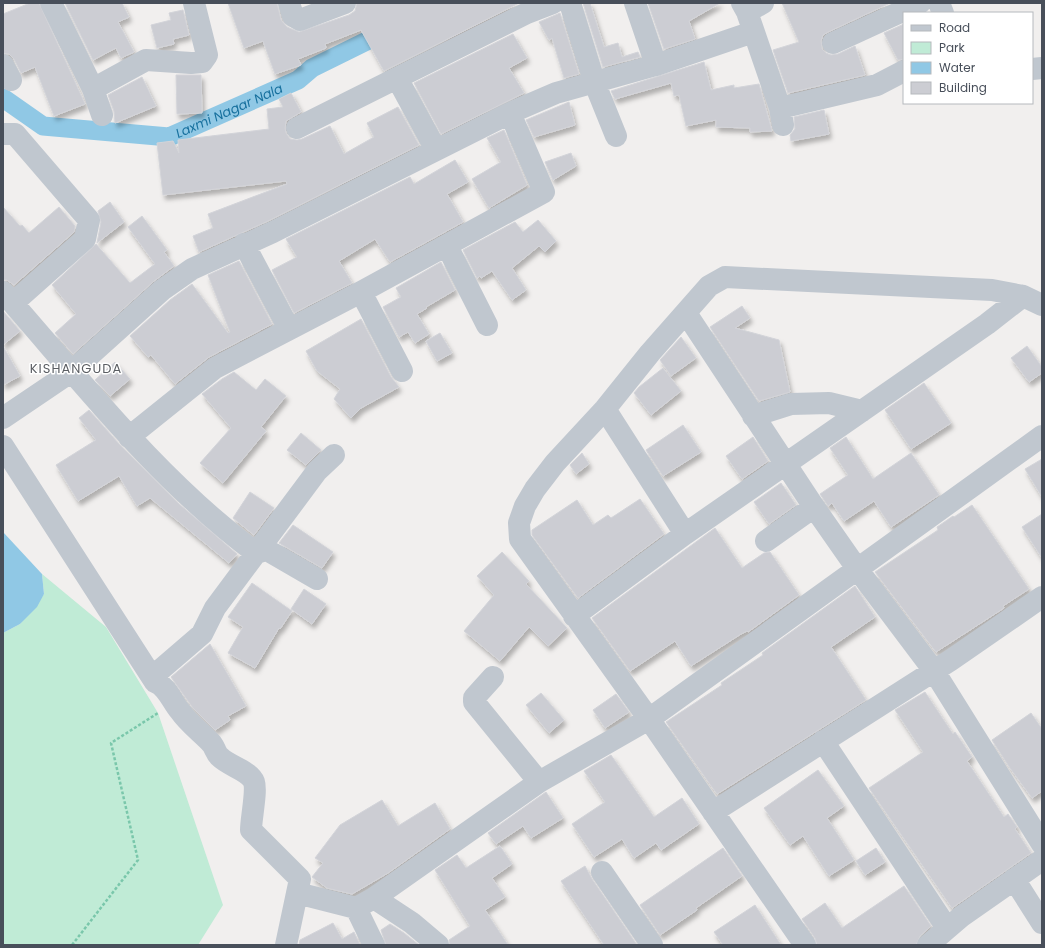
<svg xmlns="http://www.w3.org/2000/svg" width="1045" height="948" font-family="Poppins,sans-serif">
	<defs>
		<filter id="shadow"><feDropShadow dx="2.5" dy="4.5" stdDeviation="2" flood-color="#0004"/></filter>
	</defs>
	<rect width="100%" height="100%" fill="#f1efee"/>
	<path fill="#c0ebd6" d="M42,574L106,627L158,713L223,905L198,945H3V633L20,624L44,594Z"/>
	<path fill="#90c8e5" d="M3,532L42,574L44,594L37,607L20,624L3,633Z"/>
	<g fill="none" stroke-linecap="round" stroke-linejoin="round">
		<path stroke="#90c8e5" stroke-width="19" id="s1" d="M3,98L43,126L169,137L298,80L312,68L389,30"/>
	</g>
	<path fill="#cccdd3" stroke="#d3d4d9" filter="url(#shadow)" d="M30,3H39L85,104L54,116L35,67L21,73L14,59L9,54L3,53V14Z
		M65,3H122L129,17L118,22L134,52L121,58L116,48L93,60Z
		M228,3H277L281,20L287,27L299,32L349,15L355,11L357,3H519L384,71L361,30L325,44L326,48L298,59L301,65L275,74L263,41L244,48Z
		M583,3H590L604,47L618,43L622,57L638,52L640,57L603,67Z
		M648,3H720L689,21L695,39L664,49Z
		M782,3H890L828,32L823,35L821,41L822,49L826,53L831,55L838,54L855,46L865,75L788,93L773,50L799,42Z
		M183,10L189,35L173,39L174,44L157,48L151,25L171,20L169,13Z
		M560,13L579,74L564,78L552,38L549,40L539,22Z
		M904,24V59L898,60L884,33Z
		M513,34L527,58L509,68L524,93L441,134L414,83Z
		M704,62L711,90L734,85V88L759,84L772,131L750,132V128L716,127V120L686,126L679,95L674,96L671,83L615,99L611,91Z
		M176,75H201L202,113L177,114Z
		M142,77L156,106L115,123L114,111L108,95Z
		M291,93L301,112L286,121L285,128L286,133L290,139L297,140L302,139L330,126L344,154L374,137L367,123L398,107L419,145L268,221L199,252L193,236L213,228L208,214L287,184L286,181L163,195L157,143L173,141L179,153L178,140L269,129L267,109L283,107L279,99Z
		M569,102L575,125L534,137L526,120Z
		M824,110L829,134L791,141L790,135L795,129L794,117Z
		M504,130L527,185L489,208L472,179L501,162L487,138Z
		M571,153L576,166L553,180L545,162Z
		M455,160L468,182L447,194L463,222L390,262L375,239L339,261L352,283L294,313L272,270L297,257L286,239L410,177L414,184Z
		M110,202L124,222L97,243L101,222L98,211Z
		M3,207L20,226L22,225L29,233L59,207L75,226L74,232L14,285L7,280H3Z
		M142,216L167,250L164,252L174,266L154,281L73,354L55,333L76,314L52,285L96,244L130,283L155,264L128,227Z
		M538,220L556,241L545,252L539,246L512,268L526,290L512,300L492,271L481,278L480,276L477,278L463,250L515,222L523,232Z
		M239,261L272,324L209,357L175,384L151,355L148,357L130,336L170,300L192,284L228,333L230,332L208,275Z
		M441,262L455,290L426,307L427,308L417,314L429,334L415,343L408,332L399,337L383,307L401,297L396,288Z
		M742,306L750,318L735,328L779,340L790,392L759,401L710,327Z
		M3,311L20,331L3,345Z
		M361,319L391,377L399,387L361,408L351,418L334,399L340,389L317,371L306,351Z
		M440,333L452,353L437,361L426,341Z
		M681,337L696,358L671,376L660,360Z
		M3,346L20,376L3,385Z
		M1027,346L1042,367V373L1029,382L1011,358Z
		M115,362L130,379L110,396L95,380Z
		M663,368L681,391L651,415L634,393L639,387Z
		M234,372L256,390L265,379L286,396L261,427L266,431L223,483L200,463L231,428L202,394L222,379Z
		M924,383L951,423L911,449L885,410Z
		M89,410L120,445L178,503L237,554L229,563L150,498L137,506L119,476L78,501L56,465L96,440L79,418Z
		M683,425L701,452L663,476L646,450Z
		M301,433L321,450L306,465L287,450Z
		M753,437L768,461L742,479L726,456Z
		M846,437L873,479L911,453L939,495L891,527L874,501L844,521L832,503L828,506L820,494L848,475L830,448Z
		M582,453L589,464L576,474L570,465Z
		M1042,459V497L1025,469Z
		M781,483L796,505L769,524L754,502Z
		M250,492L274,508L254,535L233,518Z
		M640,499L664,534L578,598L532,535V530L577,500L593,525L608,515L611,518Z
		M972,505L1029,589L1003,606L1004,608L936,652L875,572L938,530L937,527L953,516L954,517Z
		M1042,514V558L1022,527Z
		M293,525L333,552L322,568L279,543Z
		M715,528L742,568L764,553L770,552L799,595L748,632L747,631L741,634L691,666L675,641L630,671L592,618Z
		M502,552L529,581L526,584L567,628L548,646L529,627L500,661L464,631L494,595L477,576Z
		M252,583L292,611L280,629L279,628L255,668L228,653L243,627L228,617Z
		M855,586L875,617L831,647L866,700L717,794L666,722L722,685L721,683L763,655L762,653Z
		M304,589L326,604L312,624L291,609Z
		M210,644L246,706L228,716L230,720L215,730L193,708L171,677Z
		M925,692L953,734L955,732L972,757L967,761L1004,817L1008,814L1017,827L1015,829L1031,853L952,908L869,788L923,752L895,710Z
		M541,693L564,720L549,733L526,705Z
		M616,694L629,712L605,728L593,710Z
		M1031,713L1042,729V791L1032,798L1010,768L992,740Z
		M611,755L654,817L682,798L699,824L661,850L656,843L634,858L622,839L594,857L572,824L605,802L584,771Z
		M818,770L844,806L827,818L854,860L829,876L803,836L790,845L764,808Z
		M546,792L563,818L531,838L523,826L496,844L488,833Z
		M382,800L398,826L435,803L450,829L388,873L352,894L327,888L312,877L323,863L315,858L340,825Z
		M500,846L512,864L492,878L505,897L485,910L508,945H450L449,940L470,926L435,870L457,855L466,868Z
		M723,848L742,876L696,908L697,910L660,935L640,905Z
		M876,848L885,862L865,875L856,861Z
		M585,866L592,879L637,945H604L561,881Z
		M904,886L931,926L920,936L916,945H817L815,938L802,919L825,903L842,928Z
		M755,905L781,945H723L714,932Z
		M333,923L342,939L354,932L360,945H299L300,940Z
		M390,924L404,933L419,945H386L381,930Z"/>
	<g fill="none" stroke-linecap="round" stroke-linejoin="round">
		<path stroke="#7ac7ab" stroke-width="2.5" stroke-dasharray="3 2" stroke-linecap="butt" d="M72,945L138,860L111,743L158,713L157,712"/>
		<path stroke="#c0c7cf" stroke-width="22" d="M51,3L93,89L102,115
			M289,3L293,16L300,20L345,3
			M570,3L595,84L616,136
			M635,3L656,65
			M742,3L747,12L780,108L783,125
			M939,3L943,13
			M747,12L763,3
			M833,43L920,3
			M3,65L11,80
			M1032,69L1042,68
			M397,78L436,150
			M93,89L146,60L191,63L202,62L207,55L194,3
			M780,108L877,85L904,71
			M297,128L527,13L553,3
			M3,134H15L89,220L85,239L13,303
			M244,244L289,329
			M447,246L487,325
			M3,292C83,383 158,480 256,553
			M361,292L402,371
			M686,313L814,507L858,570L934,671L1042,844
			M605,409L685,534
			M753,416L791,404L829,403L862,411
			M3,418L71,372L162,290L192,269L273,232L510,113L556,93L656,65L753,32
			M129,437L215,368L361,292L544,192L510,113
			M3,446L155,682C167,686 172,702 180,711C189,724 202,733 212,744C215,748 216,754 220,757C229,766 250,771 254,782C257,791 251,819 251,830L300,879L286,945
			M766,541L814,507
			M256,553L267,550L317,579
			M574,616L685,534L987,324L1023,296L1042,305
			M152,677L202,634L215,608L317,471L334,455
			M493,677L474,698V702L539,782
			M823,741L947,928
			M713,812L951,660L1042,597
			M602,872L652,945
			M1014,879L1042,923
			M297,893L356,908L374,898L539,782L649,719L1042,436
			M374,898L412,923L438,945
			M356,908L374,945
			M805,945L649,719L520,539L519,523L525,506L535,489L555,463L605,409L650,353L709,286L725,277L992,290L1023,296
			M928,945L962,916L1042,860"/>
	</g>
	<g text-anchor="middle" stroke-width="3" stroke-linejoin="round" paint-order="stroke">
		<g font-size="13" font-style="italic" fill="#17709e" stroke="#fff">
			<text dy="5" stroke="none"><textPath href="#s1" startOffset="241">Laxmi Nagar Nala</textPath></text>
		</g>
		<g font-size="13" letter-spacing="1" fill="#5b5e63" stroke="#fff">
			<text x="76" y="373">KISHANGUDA</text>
		</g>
	</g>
	<rect width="1045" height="948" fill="none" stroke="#484f5a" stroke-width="8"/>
	<rect x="903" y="12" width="130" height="92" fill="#ffffff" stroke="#b6b9bd"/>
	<rect x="911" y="25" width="20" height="6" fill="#c0c7cf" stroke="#b6b9bd"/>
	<text x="939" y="32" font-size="12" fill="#484f5a">Road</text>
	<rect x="911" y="42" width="20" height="12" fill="#c0ebd6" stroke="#b6b9bd"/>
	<text x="939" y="52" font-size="12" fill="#484f5a">Park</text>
	<rect x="911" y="62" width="20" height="12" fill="#90c8e5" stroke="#b6b9bd"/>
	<text x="939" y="72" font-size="12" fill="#484f5a">Water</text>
	<rect x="911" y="82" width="20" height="12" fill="#cccdd3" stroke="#b6b9bd"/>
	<text x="939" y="92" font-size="12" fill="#484f5a">Building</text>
</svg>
